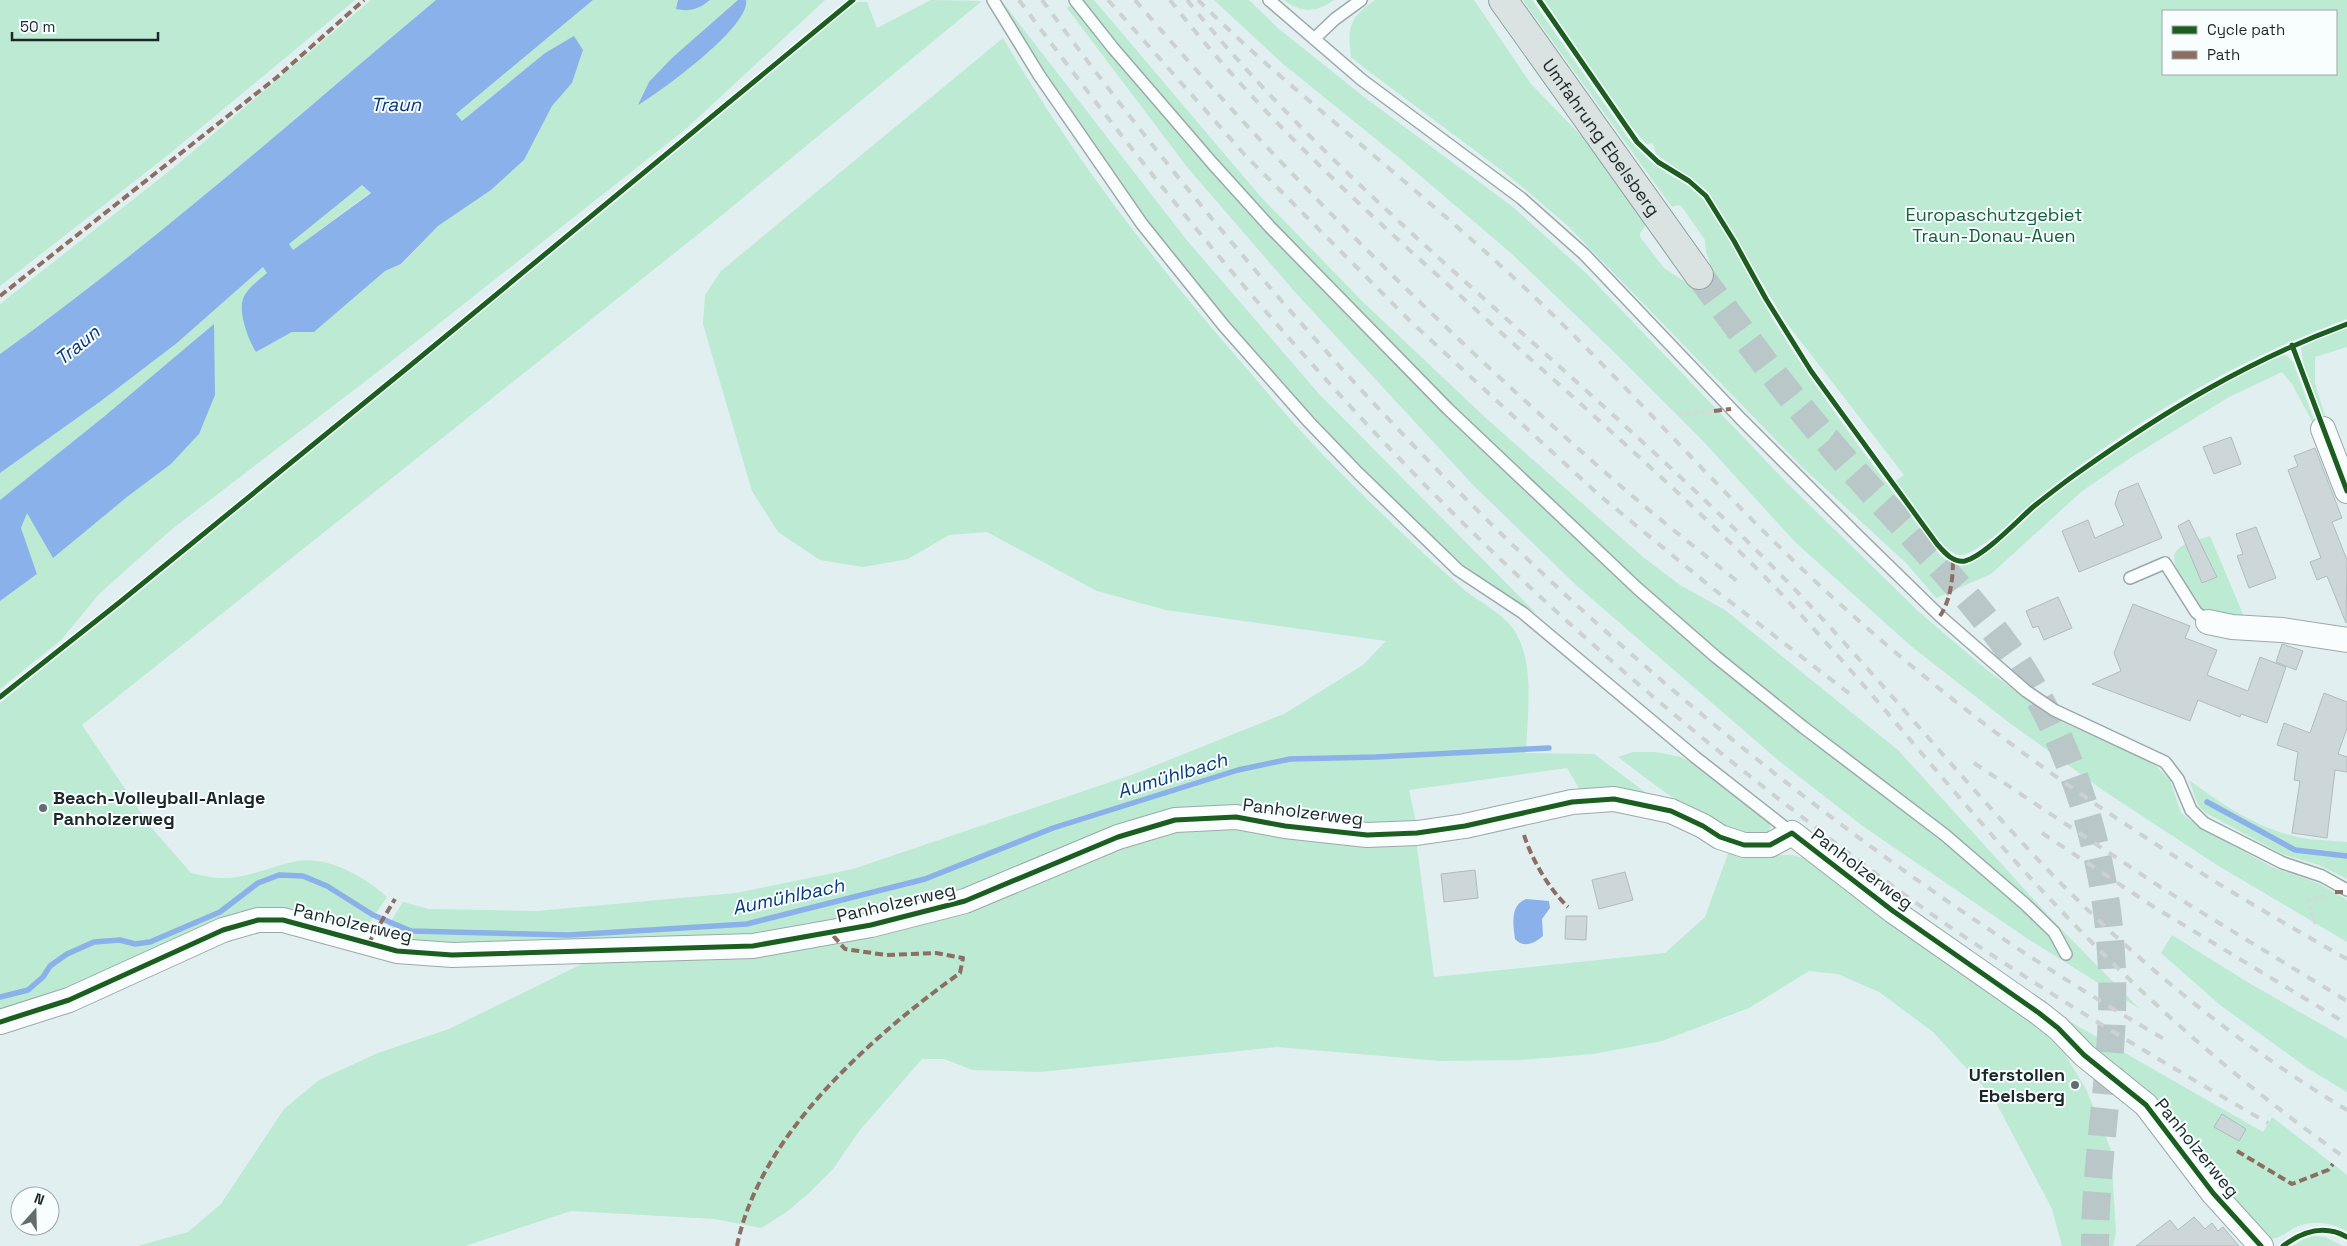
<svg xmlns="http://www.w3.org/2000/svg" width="2347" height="1246" font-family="'Space Grotesk',sans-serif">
	<rect width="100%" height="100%" fill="#e1eff1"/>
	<path fill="#bcead2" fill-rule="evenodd" d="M0,0H355L168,155L0,286Z
		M371,0H436C293,120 152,245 0,354V304L177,165Z
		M593,0H825L687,128L384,367L172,529L100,593L61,640L0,689V601L37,574L21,528L27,512L53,557L127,497L171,464L199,434L106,415L0,500V473L101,401L177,343L263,267L267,273L250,288L256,352L292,332H314L385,271L402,264L438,226L491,190L524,160L552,106L572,83L583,50L574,37L545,53L462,121L456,114Z
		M931,0L982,1L721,216L82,725L150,826L191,873C201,875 212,878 221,878C247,879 272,866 297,861C329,856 365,877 387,897L365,929L356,935L283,914L0,1018V703L558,249L850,6L857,2H867L877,28Z
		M1001,0L1185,238L1319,394L1536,613L1501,594L1445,551L1399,506L1322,426L1235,329L1149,226L1087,140Z
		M1077,0H1094L1260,196L1363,302L1488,420L1643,557L1680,585L1725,610L1898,750L2057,925L2140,1009L2028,939L1864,827L1779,761L1576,585L1473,485L1295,292L1187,167L1067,8Z
		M1214,0H1249L1279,29L1368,100L1513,207L1585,272L1789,485L1918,611L1987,670L2053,718L2131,752L2157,767L2170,780L2181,813L2199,827L2272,867L2320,884L2347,900V942L2217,865L2104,791L2007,721L1911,646L1795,542L1704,442L1614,352L1512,254L1403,161L1282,63Z
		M1284,0H1334C1316,13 1301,13 1284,0Z
		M1375,0H1474L1531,84L1593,148L1646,225L1640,233V237L1664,268L1693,287L1702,288L1708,286L1713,272L1706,252L1705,240L1682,207L1679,205L1672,207L1523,0H1532L1628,138C1639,151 1650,162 1664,171C1679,182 1691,184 1704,200C1732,234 1750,279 1772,318C1815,389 1866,456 1916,523C1927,537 1941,565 1961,566C1979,567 2029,515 2045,502C2099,460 2156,424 2215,389C2236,377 2261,358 2286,355L2293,362L2319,434L2292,384L2282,372L2229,397L2130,458L2081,492L1991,574L1936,598L1907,564L1801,466L1568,226L1508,175L1367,70L1351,57C1347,27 1350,17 1375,0Z
		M1544,0H2347V319C2238,360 2148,412 2056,484C2039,498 1978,556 1960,555C1940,553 1908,499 1896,482L1895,481L1904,475L1785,321L1708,192L1656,154L1653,143L1646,144L1631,126ZM2163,11H2336V74H2163Z
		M1003,38C1071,154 1153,261 1241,362C1271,397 1301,433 1333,465C1375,508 1418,549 1462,588C1481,604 1505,613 1517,635C1535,669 1527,716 1526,753L1594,754L1657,801L1583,795L1567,768L1409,790L1417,827L1366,830L1235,809L964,896L753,940L543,949L385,942V931L403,902L429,909L536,911L736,893L853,869L1134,774L1284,714L1363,665L1386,641L1166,610L1097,591L987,532L949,535L908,559L863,567L820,560L778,532L752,491L703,324L705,295L721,271Z
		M362,185L371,192L293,250L288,244Z
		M2347,328V347L2315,357V383L2332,439L2304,367L2301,348L2305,344Z
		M2210,536L2245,619C2234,618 2217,618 2207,613C2195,607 2169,565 2175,553C2182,542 2199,540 2210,536Z
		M1633,752H1655L1681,757L1692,763L1768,822L1771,827C1752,866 1639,772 1618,757Z
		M2189,780C2224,806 2264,833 2309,839C2321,840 2334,841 2347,842V879L2319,865L2282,854L2206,813L2198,805Z
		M1179,829H1237L1416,839L1434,977L1665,953L1705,917L1730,848L1772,855H1792L1811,860L2033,1022L2064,1053L2086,1089L2111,1150L2116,1233L2113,1246H2062L2052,1209L1993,1097L1933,1032L1879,992L1838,974L1809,971L1749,1008L1662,1041L1593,1054L1521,1060L1440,1061L1277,1047L1041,1072L973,1070L944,1059H922L860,1130L833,1169L807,1195L785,1213L761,1228L715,1219L571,1211L465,1246H138L188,1232L221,1204L284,1109L319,1080L378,1053L449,1029L584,963L756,958L875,935L1124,845Z
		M2172,935L2249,983L2347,1039V1092L2309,1069L2220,1005L2161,953Z
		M2062,1017L2263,1132L2272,1117L2347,1175V1231C2333,1223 2312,1219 2296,1227C2284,1233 2283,1238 2267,1239Z
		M2313,1236L2325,1237L2343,1246H2293L2303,1239Z"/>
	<path fill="#8ab1e9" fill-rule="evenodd" d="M436,0H593L456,114L462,121L545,53L574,36L583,50L572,83L552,106L524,160L491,190L438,226L401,264L385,271L314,332H292L256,352C249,341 240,317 242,303C244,290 258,281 267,273L263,267L177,343L101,401L0,473V354C152,245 293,120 436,0ZM362,185L371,193L293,250L289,244Z
		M678,0H710C699,9 690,12 676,9Z
		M738,0H746C751,26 660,92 638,105L649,82L672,58Z
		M214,324L215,395L199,434L171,464L127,497L53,558L27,513L21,528L37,574L0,601V500L106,415Z
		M1526,899L1549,901L1550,908L1542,919L1543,936C1535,943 1524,949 1515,939C1513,924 1510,905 1526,899Z"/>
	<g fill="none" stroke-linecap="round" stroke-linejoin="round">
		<path stroke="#8ab1e9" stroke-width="5.5" d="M2207,802L2295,850L2347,856
			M0,997L28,990L43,977L50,966L67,954L94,942L120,940L135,944L150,942L220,912L258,883L279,875L303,876L327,886L373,915L411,931L569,935L747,924L925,879L1053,828L1238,770L1290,759L1376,757L1549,748"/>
	</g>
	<path fill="#cdd7da" stroke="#b1bbbe" d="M2231,437L2241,464L2214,474L2203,447Z
		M2315,448L2342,518L2332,522L2347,560L2346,623L2327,576L2317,580L2310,562L2321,558L2288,470L2298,466L2294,456Z
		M2138,483L2162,538L2079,572L2062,531L2088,520L2095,538L2124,525L2115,504L2119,491Z
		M2189,520L2217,577L2202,583L2178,526Z
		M2256,527L2276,578L2249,588L2237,556L2243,554L2236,534Z
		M2058,597L2072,628L2044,640L2038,626L2033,628L2026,611Z
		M2133,604L2190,626L2185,638L2217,650L2207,675L2248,691L2260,657L2286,667L2267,723L2241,714L2240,717L2198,700L2190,721L2092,684L2121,671L2114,653Z
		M2282,644L2303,651L2296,670L2276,662Z
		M2324,693L2347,702V728L2338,754L2347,757V772L2335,770L2327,838L2292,833L2300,781L2294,780L2298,752L2277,745L2284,723L2310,733Z
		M1475,870L1478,898L1444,902L1441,874Z
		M1625,872L1633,900L1599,909L1592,880Z
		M1566,916H1587L1586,940L1565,939Z
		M2222,1114L2246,1129L2239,1141L2214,1127Z
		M2194,1217L2205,1229L2212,1223L2218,1231L2223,1227L2239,1246H2136L2170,1220L2178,1230Z"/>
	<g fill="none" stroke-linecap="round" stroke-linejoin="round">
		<path stroke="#bac7c9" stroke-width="28" stroke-dasharray="28 14" stroke-linecap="butt" d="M1699,275C1741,331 1782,388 1828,441C1885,509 1950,571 2003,642C2067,727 2105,848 2111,953C2118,1051 2095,1148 2095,1246"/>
		<defs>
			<path id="lane" d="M993,0L1039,75L1142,224L1224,326L1309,422L1358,473L1458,570L1523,613L1695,757L1792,833
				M1075,0L1113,48L1213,164L1270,227L1448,409L1637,588L1716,657L1803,727L1945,835L2025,904L2054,932L2066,954
				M1269,0L1362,80L1521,198L1584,254L1741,419L1857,535L1940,616L2026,691L2054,710L2165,762L2178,779L2191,810L2204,823L2283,863L2322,876L2347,890
				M1315,38L1335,19L1361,0
				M2130,578L2165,563L2196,612L2208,622"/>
			<path id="street" d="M2323,429L2347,491
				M2208,622L2232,627L2282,630L2347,640
				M0,1022L69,1000L223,930L258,920H283L397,951L452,955L753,946L871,925L965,901L1118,837L1175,820L1236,817L1285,826L1367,835L1417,833L1465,826L1572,802L1614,799L1671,811L1703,826L1720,837L1744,845H1770L1792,833L1893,911L2039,1013L2058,1028L2084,1055L2146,1105L2213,1193L2261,1246"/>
			<g id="primary">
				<path id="s1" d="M1503,0L1699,275"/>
			</g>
		</defs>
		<use href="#lane" stroke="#9da8aa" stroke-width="14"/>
		<use href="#street" stroke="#9da8aa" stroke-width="26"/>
		<use href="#primary" stroke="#8ea0a0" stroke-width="30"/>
		<path stroke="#d5d9da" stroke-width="3" stroke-dasharray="5 2.5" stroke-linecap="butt" d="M1678,414L1713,411
			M2315,924L2308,901L2325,896"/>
		<use href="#lane" stroke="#fafdfd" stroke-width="11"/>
		<use href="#street" stroke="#fafdfd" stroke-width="24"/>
		<use href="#primary" stroke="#dae3e2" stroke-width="28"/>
		<path stroke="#cdd1d2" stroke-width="4" stroke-dasharray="9 9" stroke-linecap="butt" d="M1019,0C1117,133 1219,262 1330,384C1474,544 1635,689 1806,820C1853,857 1901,893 1950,927C2053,997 2160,1061 2268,1123
			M1042,0C1169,173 1306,338 1457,490C1665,700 1908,890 2164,1039
			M1108,0L1244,154L1409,320L1599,495L1711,587L1850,694
			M1135,0C1282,172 1444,332 1615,481C1656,517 1700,551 1743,586
			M1170,0C1254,108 1353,200 1455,291C1551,378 1650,464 1743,555C1848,658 1936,776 2036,884C2130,986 2233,1079 2347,1159
			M1187,0C1272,106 1371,197 1471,287C1565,372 1661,456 1751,545C1855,647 1945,762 2045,867C2135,961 2236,1043 2347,1110
			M1198,0C1241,43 1287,82 1333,121C1398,176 1464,231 1527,290C1631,388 1724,498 1830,595C1989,740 2160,854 2347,959
			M1974,763L2165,890L2347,1001
			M2042,833L2154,907L2347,1024"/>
		<path stroke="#8d6e63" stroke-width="4" stroke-dasharray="8 4" stroke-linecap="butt" d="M0,296L276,78L364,0
			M1714,411L1731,409
			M1940,616C1951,599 1953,578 1953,559
			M1524,835C1532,860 1549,889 1568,907
			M2335,892H2347
			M368,944L395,899
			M2237,1151L2292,1184L2328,1170L2333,1164
			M737,1246C759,1135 872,1036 960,973L963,958L936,953L886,955L845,949L830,932"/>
		<defs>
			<path id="cycleway" d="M1539,0L1637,142L1658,162L1689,181L1706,196L1734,241L1766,299L1811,371L1937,544C1944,552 1953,563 1965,561C1984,556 2017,521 2033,507C2048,495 2063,483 2079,472C2165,411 2247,361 2347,324
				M2292,345L2347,491
				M0,697L120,602L406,369L853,0
				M0,1022L69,1000L223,930L258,920H283L397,951L452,955L753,946L871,925L965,901L1118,837L1175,820L1236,817L1285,826L1367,835L1417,833L1465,826L1572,802L1614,799L1671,811L1703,826L1720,837L1744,845H1770L1792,833L1893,911L2039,1013L2058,1028L2084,1055L2146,1105L2213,1193L2261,1246
				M2283,1246C2303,1231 2324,1224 2347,1237"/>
		</defs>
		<use href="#cycleway" stroke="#f8fdfe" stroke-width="8"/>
		<use href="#cycleway" stroke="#1b5e20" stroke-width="5"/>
	</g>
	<g fill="#626d6e" stroke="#f8fdfe" stroke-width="2">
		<circle cx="43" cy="808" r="5"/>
		<circle cx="2075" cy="1085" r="5"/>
	</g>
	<g text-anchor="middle" stroke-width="4" stroke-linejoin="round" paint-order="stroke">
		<g font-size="18" fill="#1d2728" stroke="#f8fdfe">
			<text dy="6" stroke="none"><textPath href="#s1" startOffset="169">Umfahrung Ebelsberg</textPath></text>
			<text transform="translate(1303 812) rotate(7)" y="6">Panholzerweg</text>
			<text transform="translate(1862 869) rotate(37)" y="6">Panholzerweg</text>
			<text transform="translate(896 903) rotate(-13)" y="6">Panholzerweg</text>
			<text transform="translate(353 923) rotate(13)" y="6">Panholzerweg</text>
			<text transform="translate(2197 1148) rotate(51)" y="6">Panholzerweg</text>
		</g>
		<g font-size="18" fill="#15603b" stroke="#f8fdfe">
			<text x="1994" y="221">Europaschutzgebiet<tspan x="1994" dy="21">Traun-Donau-Auen</tspan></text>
		</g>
		<g font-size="18" font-weight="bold" fill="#1d2728" stroke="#f8fdfe" text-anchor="start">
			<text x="53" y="804">Beach-Volleyball-Anlage<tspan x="53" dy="21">Panholzerweg</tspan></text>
			<text x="2065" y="1081" text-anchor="end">Uferstollen<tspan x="2065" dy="21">Ebelsberg</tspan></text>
		</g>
		<g font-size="19" font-style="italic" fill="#08377c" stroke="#f8fdfe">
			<text x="396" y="111">Traun</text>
			<text transform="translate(77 345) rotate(-39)" y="7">Traun</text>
			<text transform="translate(1172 775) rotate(-17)" y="7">Aumühlbach</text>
			<text transform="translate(788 896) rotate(-12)" y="7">Aumühlbach</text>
		</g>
	</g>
	<rect x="2162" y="10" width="175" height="65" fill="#f8fdfe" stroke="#a0a7a8"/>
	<rect x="2172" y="26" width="25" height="8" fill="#1b5e20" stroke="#a0a7a8"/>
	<text x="2207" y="35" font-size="15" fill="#1d2728">Cycle path</text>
	<rect x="2172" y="51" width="25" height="8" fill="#8d6e63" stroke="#a0a7a8"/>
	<text x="2207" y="60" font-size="15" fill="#1d2728">Path</text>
	<g transform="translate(35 1211) rotate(20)"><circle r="24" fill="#f8fdfe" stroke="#a0a7a8"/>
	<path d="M0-4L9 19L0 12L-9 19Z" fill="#626d6e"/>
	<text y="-8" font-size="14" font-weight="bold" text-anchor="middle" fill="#1d2728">N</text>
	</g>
	<path d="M12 32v8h146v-8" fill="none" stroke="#1d2728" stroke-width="2.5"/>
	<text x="20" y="32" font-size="15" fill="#1d2728" stroke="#f8fdfe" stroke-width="4" paint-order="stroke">50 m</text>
</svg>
